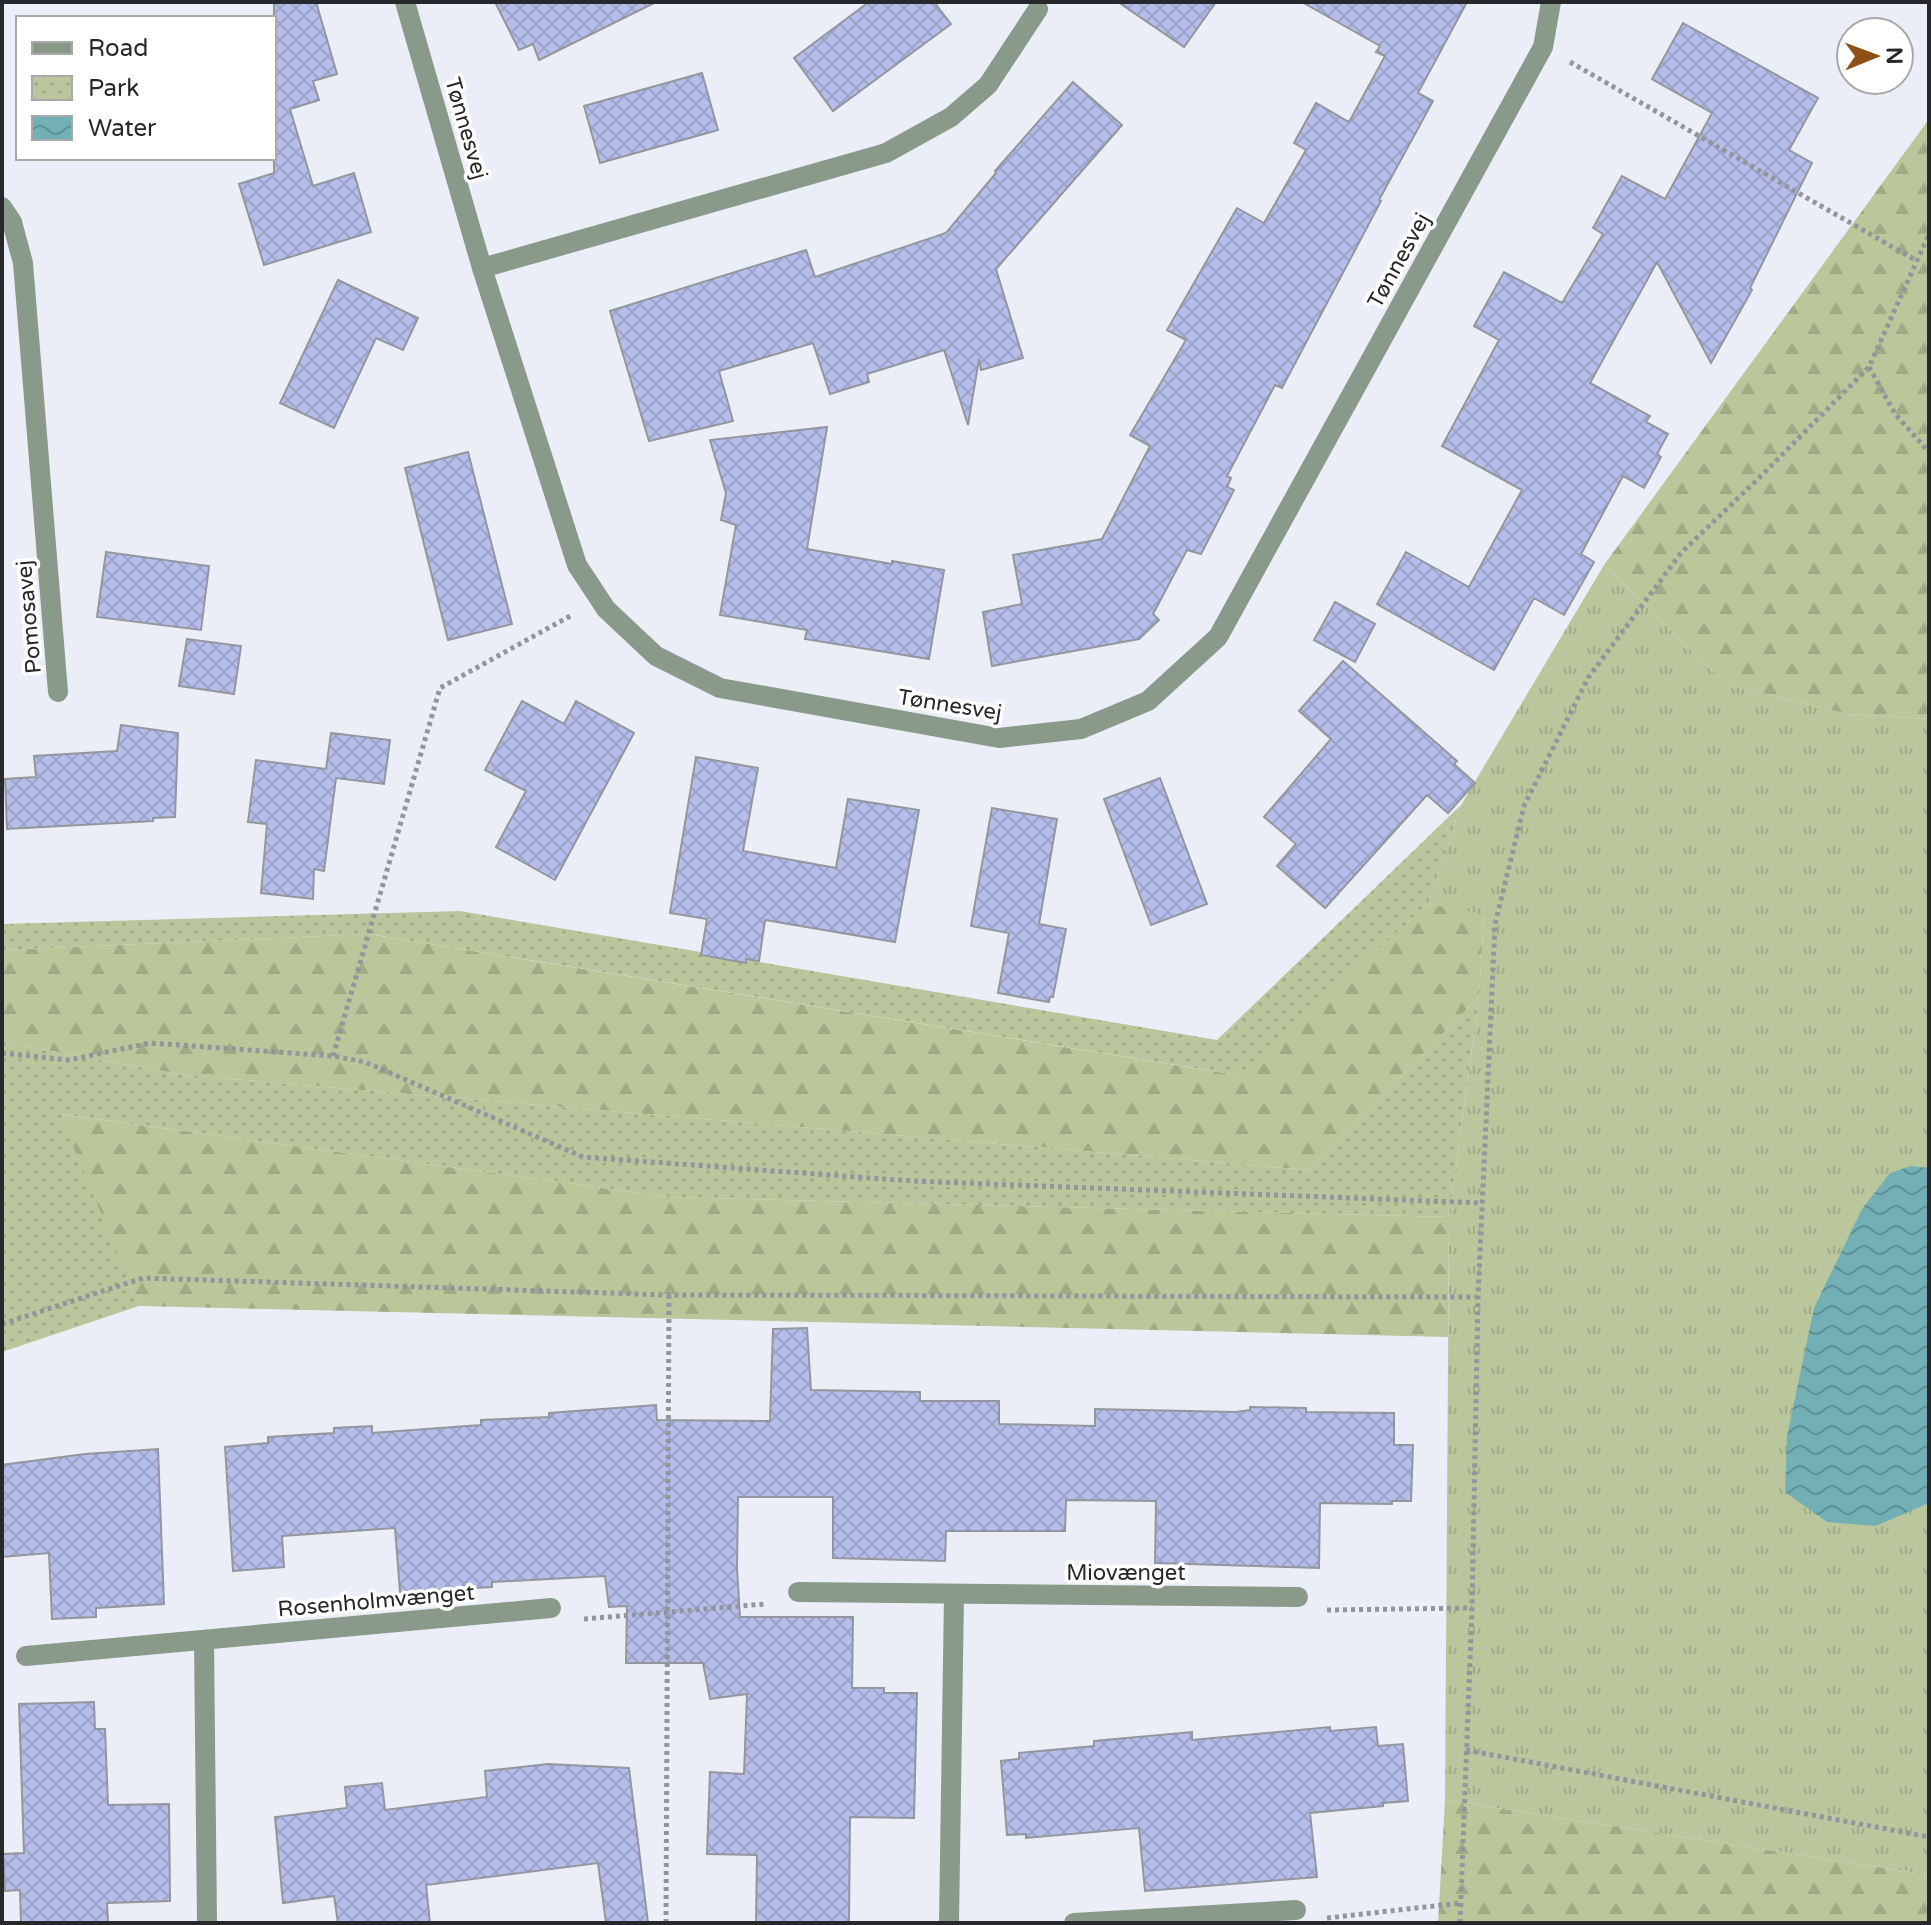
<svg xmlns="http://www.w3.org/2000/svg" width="1931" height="1925" font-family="'Varela Round',sans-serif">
	<defs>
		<pattern id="grass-tufts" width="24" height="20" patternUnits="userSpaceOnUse" patternTransform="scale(2)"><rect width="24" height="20" fill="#bac79d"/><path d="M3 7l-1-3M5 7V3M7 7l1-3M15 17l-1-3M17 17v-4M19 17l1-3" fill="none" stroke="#a0ab87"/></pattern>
		<pattern id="forest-firs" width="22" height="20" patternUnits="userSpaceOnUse" patternTransform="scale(2)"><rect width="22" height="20" fill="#b9c79a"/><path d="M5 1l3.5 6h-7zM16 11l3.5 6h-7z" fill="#9fab85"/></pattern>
		<pattern id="park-dots" width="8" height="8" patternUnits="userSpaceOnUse" patternTransform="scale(2)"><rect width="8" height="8" fill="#bac79d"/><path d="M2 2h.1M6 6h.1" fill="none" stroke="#a0ab87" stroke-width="1.8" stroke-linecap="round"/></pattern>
		<pattern id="water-waves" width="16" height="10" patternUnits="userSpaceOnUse" patternTransform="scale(2)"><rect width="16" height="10" fill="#73b0b6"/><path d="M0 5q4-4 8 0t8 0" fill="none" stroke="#5e8f94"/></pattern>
		<pattern id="building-cross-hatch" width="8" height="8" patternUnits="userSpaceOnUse" patternTransform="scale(2)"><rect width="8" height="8" fill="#b5beea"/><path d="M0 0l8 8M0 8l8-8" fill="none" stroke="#9ca3c9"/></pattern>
	</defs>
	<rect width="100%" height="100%" fill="#eceef7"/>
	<path fill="url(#grass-tufts)" d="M1604,565L1726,684L1847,714L1929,719V1875L1445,1800L1449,1217L1479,997L1484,915L1428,904L1461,805Z"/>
	<path fill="url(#forest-firs)" d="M1929,119V719L1847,714L1726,684L1604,565Z
		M1428,904L1484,914L1479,997L1308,1170L184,1075L2,1042V950L368,934L1237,1075Z
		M59,1114L669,1197L1449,1217L1448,1337L139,1306Z
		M1445,1800L1929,1875V1923H1438Z"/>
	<path fill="url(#park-dots)" d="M1461,805L1428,904L1238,1075L369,934L2,950V924L460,911L1217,1040Z
		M1479,997L1449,1217L669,1197L60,1114L139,1306L2,1352V1042L184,1075L1308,1170Z"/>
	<path fill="url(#water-waves)" d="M1911,1166L1929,1168V1503L1876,1526L1827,1522L1785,1492L1787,1436L1814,1308L1862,1209L1890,1173Z"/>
	<path fill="url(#building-cross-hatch)" stroke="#94969e" stroke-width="2" d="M274,2H316L337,74L313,81L319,100L290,109L313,186L354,173L371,232L264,265L239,184L274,173Z
		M495,2H656L539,60L533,44L519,50Z
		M869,2H934L951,24L833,111L794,58Z
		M1118,2H1216L1184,47Z
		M1302,2H1467L1418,93L1433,101L1379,200L1381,201L1282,388L1275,385L1227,476L1231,478L1227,487L1234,490L1201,554L1187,550L1153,614L1159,620L1139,639L992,666L983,612L1022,604L1013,555L1102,539L1150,446L1130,435L1186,340L1167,330L1237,208L1264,223L1306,150L1294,143L1316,103L1349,122L1385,56L1376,52L1380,46Z
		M1683,23L1818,98L1789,150L1812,163L1750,288L1752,290L1711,363L1657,262L1590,383L1650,416L1646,422L1668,434L1657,454L1661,457L1644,488L1623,476L1581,554L1594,562L1564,615L1534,598L1494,670L1377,604L1406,552L1469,587L1522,490L1442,446L1499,340L1474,326L1504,272L1562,303L1603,234L1593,228L1622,176L1665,199L1712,113L1652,79Z
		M702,73L718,130L600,163L584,106Z
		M1073,82L1122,125L996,269L1023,358L981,370L979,359L968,425L944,350L867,374L869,382L830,394L813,343L719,371L733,421L649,441L610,311L806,250L815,277L946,233L996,173L995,171Z
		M338,280L418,318L403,350L376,338L334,428L280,403Z
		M827,427L807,549L892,564V561L944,570L929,659L805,639L807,630L720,615L736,525L721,520L726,493L710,440Z
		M468,452L512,624L448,640L405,468Z
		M106,552L209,566L201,630L97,617Z
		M1335,602L1375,624L1355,662L1314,640Z
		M187,639L241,646L234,694L179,686Z
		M1343,661L1457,761L1454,764L1475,783L1448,813L1427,795L1325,908L1277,866L1296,844L1264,817L1331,739L1299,711Z
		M522,701L564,724L576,701L634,733L555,880L496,847L526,791L485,770Z
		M121,725L178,733L175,817L153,818V821L7,829L5,779L36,777L34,756L117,751Z
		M331,733L390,740L384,784L336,778L324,871L314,869L313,899L261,893L267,824L248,822L256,760L326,769Z
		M696,757L758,768L743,851L836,868L848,799L919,810L895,942L765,920L759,961L746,959V963L701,955L707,919L670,913Z
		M1160,778L1207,904L1151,925L1104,799Z
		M992,808L1057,819L1039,924L1066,929L1053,997H1050L1049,1002L998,993L1009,933L971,926Z
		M807,1328L811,1390L920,1392V1401H999V1424L1095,1426V1409L1235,1412L1250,1410V1407L1306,1408V1412L1394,1413V1445H1413L1411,1501H1392V1504L1320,1503L1319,1568L1155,1563L1156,1501L1066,1500L1065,1531H946L945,1561L833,1558V1497H738L737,1568L740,1617H853L852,1688H884V1693H917L914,1818L850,1817L849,1923H756L757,1855L707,1854L710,1772L744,1774L747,1694L710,1699L703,1663H626L627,1606L609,1607L605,1576L492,1582V1587L400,1592L395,1528L282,1536L284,1567L233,1571L225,1447L268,1443V1437L334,1433V1428L372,1426V1433L481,1425V1420L549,1417V1413L656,1405L657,1420L770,1421L773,1329Z
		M158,1449L164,1604L96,1608V1617L52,1619L49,1553L2,1557V1465L85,1454Z
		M94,1702L95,1729H105L108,1805L169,1804L170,1901L107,1903L108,1923H21L20,1890L5,1891L3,1854L24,1853L19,1704Z
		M1330,1727V1731L1376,1727L1378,1746L1403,1744L1408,1801L1383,1803V1806L1310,1813L1317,1877L1145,1891L1139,1828L1026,1838V1834L1007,1835L1001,1761L1019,1759V1753L1094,1746V1741L1192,1732V1740Z
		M548,1764L629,1768L648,1923H606L598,1863L426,1885L430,1923H338L334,1896L283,1903L275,1817L347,1808L345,1787L382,1783L385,1810L487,1797L485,1771Z"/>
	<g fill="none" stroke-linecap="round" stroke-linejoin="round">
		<path stroke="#94959c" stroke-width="5" stroke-dasharray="4 4" stroke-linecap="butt" d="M1570,62L1917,261
			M1869,367L1895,414L1929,452
			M2,1053L69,1060L150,1043L333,1056L365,1062L583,1157L912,1181L1482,1203
			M333,1056L440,688L572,615
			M2,1324L143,1278L669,1295L1477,1297
			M1327,1610L1472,1608
			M584,1619L765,1604
			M1466,1750L1929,1837
			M1327,1918L1461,1903
			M666,1923L669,1295
			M1460,1923L1472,1608L1478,1297L1495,924L1524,806L1588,678L1681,553L1762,475L1869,367L1929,234"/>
		<path stroke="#899a8b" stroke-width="20" d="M405,2L482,268L577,565L606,609L656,656L720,688L999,738L1081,729L1148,701L1218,637L1543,47L1551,2
			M2,207L12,222L23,263L58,692
			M482,268L886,153L951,117L988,85L1038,9
			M798,1592L1298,1597
			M204,1640L207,1923
			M26,1656L551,1608
			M949,1923L954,1595
			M1074,1923L1296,1910"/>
	</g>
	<g text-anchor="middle" stroke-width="7" stroke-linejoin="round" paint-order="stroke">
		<g font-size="22" fill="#27282b" stroke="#fff">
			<text transform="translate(467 128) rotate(74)" y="8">Tønnesvej</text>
			<text transform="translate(1398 260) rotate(-61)" y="8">Tønnesvej</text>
			<text transform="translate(28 617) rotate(-95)" y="8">Pomosavej</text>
			<text transform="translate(950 704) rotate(9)" y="8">Tønnesvej</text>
			<text x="1126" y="1580">Miovænget</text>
			<text transform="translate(376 1600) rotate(-5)" y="8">Rosenholmvænget</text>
		</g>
	</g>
	<rect width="1931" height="1925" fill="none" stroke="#27282b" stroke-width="8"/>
	<rect x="16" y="16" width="260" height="144" fill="#ffffff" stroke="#a9a9aa" stroke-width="2"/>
	<rect x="32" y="42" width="40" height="12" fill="#899a8b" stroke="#a9a9aa" stroke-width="2"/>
	<text x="88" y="56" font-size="24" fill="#27282b">Road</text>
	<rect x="32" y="76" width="40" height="24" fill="url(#park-dots)" stroke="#a9a9aa" stroke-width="2"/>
	<text x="88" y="96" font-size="24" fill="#27282b">Park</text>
	<rect x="32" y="116" width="40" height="24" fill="url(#water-waves)" stroke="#a9a9aa" stroke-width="2"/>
	<text x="88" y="136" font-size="24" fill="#27282b">Water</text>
	<g transform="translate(1875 56) rotate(89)"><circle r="38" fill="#ffffff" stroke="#a9a9aa" stroke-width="2"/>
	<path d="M0-6L14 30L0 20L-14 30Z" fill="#8e5015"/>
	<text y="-12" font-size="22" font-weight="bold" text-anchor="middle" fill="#27282b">N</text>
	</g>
</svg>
